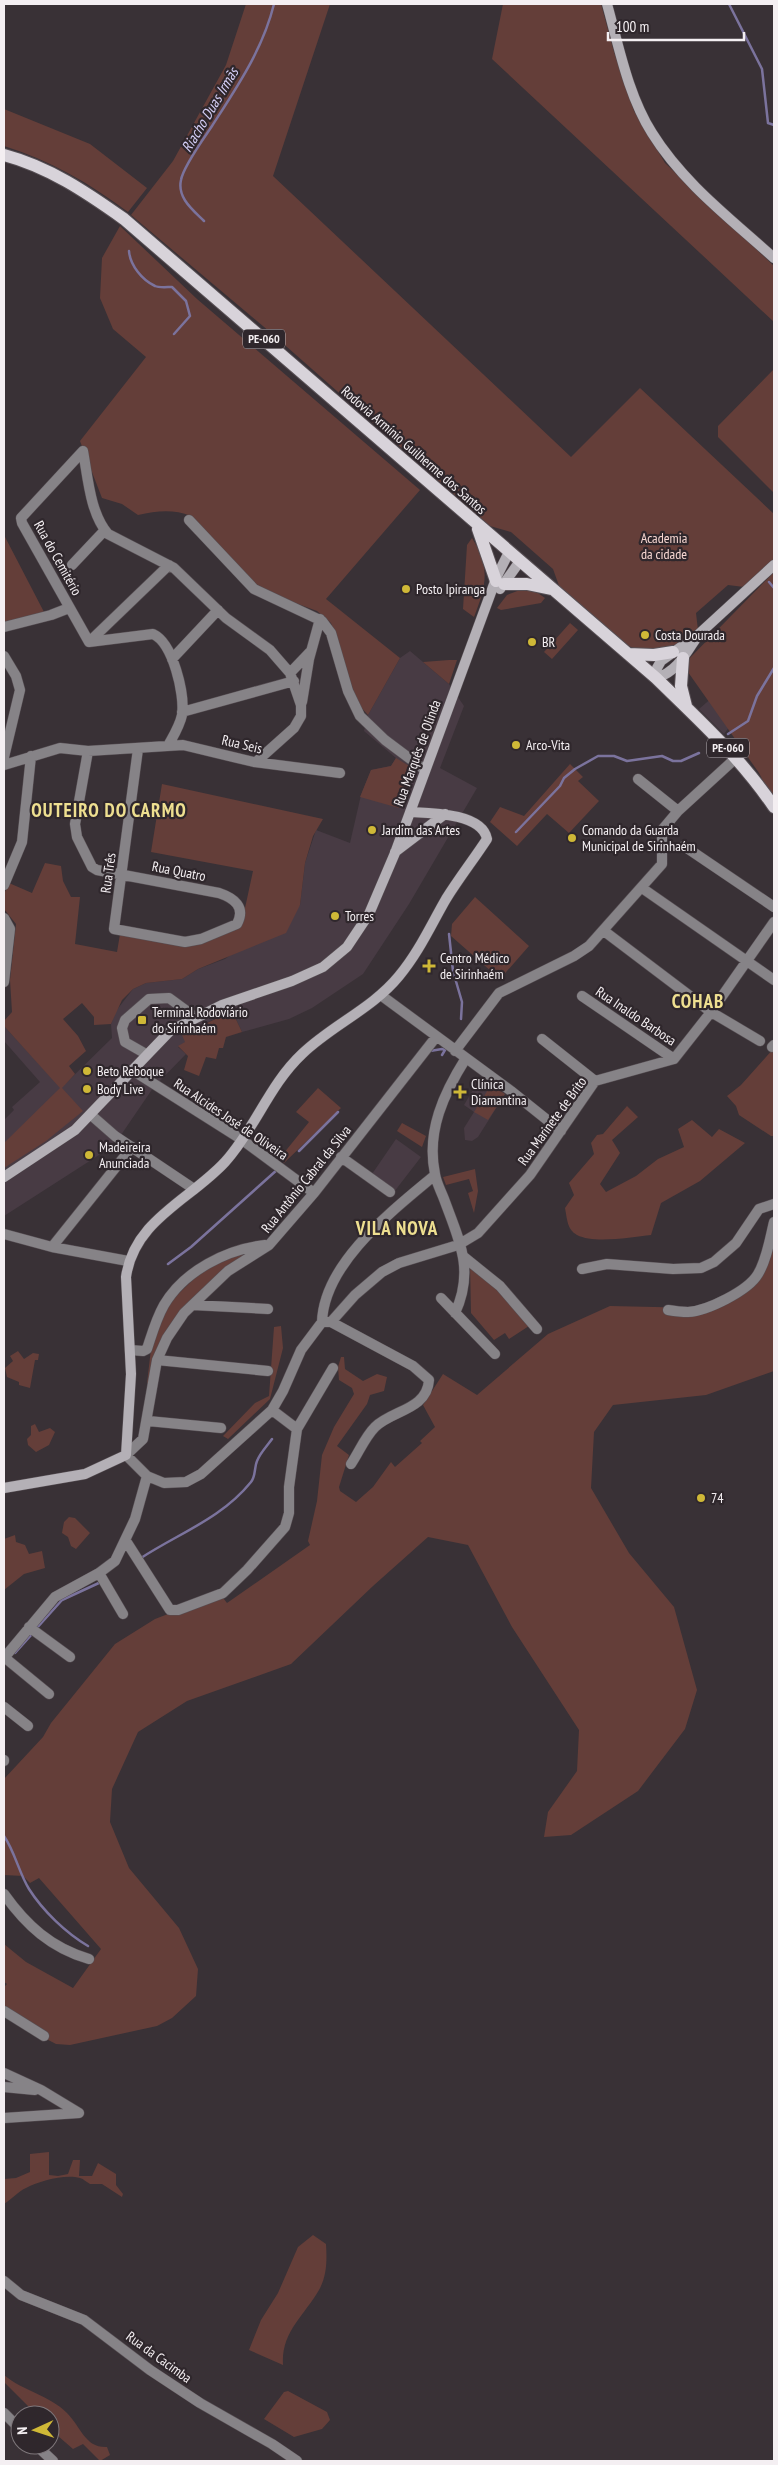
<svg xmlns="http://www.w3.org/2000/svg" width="778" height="2465" font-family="'PT Sans Narrow',sans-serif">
	<rect width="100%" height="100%" fill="#393136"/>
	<path fill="#483b44" d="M410,651L449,684L464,706L440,768L477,788L409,904L363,974L312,1008L289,1019L242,1032L232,1011L182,1034L186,1042L178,1047L186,1054L153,1088L121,1135L99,1155L4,1216V1120L14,1110L12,1107L40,1082L4,1041V1026L61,1088L112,1038L111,1024L116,1011L133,989L146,983L182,979L198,969L225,959L300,905L305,863L316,830L350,843L361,795L371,770L391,766L396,758L364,731L368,715L400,658Z
		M721,690L740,713L724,734L699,709Z
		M480,1078L505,1094L478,1137L472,1141L465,1140L464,1128L474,1112L464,1105Z
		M396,1139L421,1157L394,1192L372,1174Z"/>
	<path fill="#643e39" d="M246,4H330L273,176L571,457L640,388L774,514V559L744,587L728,585L696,613L698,630C674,648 656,658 626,645L562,594L553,569L511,532L490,526L270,332L131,215L173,161L226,65Z
		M503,4H601L614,52L634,111L665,163L774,266V322L492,59Z
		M4,109L90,144L147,188L128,212C89,183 50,160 4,146Z
		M120,226L197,299L420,490L326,599L400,658L368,715L358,704L331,623L317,611L282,598L252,582L191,516C173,509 157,511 138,515L122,504L102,498L80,441L146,357L113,329L100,298L102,258Z
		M774,369V493L718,437V426Z
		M4,535L44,612L4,623Z
		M472,538C491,568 486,586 474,617L463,609L467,545Z
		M774,572V802L759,773L683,665Z
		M520,590L535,591L545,598L541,603L501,610L497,608L507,595Z
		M570,623L578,630L552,659L544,652Z
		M449,660H457L449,684L423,662Z
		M396,758L414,769L399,808L360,797L371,770L391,766Z
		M570,764L583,777L578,781L599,801L569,833L547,814L517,846L490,822L500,807L524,816Z
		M162,784L323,819L313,836L305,863L300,905L286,933L198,969L182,979L146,983L133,989L122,1000L111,1024L94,1025V1017L82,1003L63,1019L78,1036L86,1051L69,1066L75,1074L62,1088L83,1111L46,1141L4,1168V1143L60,1088L4,1026V1021L12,1012L10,980L16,924L4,909V894L9,883L32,893L45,863L61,866L63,881L71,897H80L75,944L117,952L120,934L184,945L242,922L253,871L151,852Z
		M475,897L529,946L500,979L451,936L452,924Z
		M232,1011L242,1032L226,1037L223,1048H219L216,1059L206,1057L199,1076L184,1070L188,1056L178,1046L185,1042L182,1035Z
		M774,1048V1136H771L739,1115L736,1106L727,1096L741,1085Z
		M491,1085L505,1094L488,1120L474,1112Z
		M318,1088L341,1108L284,1163L279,1159L309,1122L296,1112Z
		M627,1106L638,1117L612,1140L620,1153L600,1184L606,1192L636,1176L658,1159L684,1147L678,1129L692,1120L712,1137L719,1129L745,1143L700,1181L661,1203L651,1235C632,1237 594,1244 577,1235C567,1230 567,1218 565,1208L574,1195L569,1183L594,1154L591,1143L597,1135L603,1134Z
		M402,1123L426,1136L422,1147L397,1131Z
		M475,1169L478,1191L474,1213L468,1193L473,1191L469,1179L446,1185L443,1177Z
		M774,1224V1371L706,1395L613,1405L594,1432L591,1488L629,1553L674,1607L697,1690L685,1729L638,1791L571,1835L544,1837L548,1812L577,1771L579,1730L512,1627L468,1545L428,1537L373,1586L291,1664L187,1701L138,1732L112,1789L110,1822L129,1868L179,1928L198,1969L196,1996L172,2018L157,2026L70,2045L56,2044L4,2017V1987L7,1984L4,1982V1944L26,1962L73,1988L101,1949L39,1878L30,1883L23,1876L4,1875V1779L43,1737L51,1723L115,1644L155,1619L220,1594L227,1603L310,1545L308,1541L317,1501L322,1455L334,1427L354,1394L352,1388L339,1380L338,1367L341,1357H344L345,1369L363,1381L377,1374L387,1377L384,1391L370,1395L367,1404L337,1446L349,1455L339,1487L340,1491L356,1502L373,1487L391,1462L395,1467L422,1443L420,1441L435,1427L423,1405L443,1374L477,1395L548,1334L610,1306L699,1308L748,1287Z
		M255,1250L183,1311L149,1383H147L151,1349L168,1304L203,1270L224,1259Z
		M470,1264L513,1302L529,1326L509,1339L505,1333L494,1340L471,1313Z
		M281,1326L283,1348L270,1399L228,1439L223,1436L255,1403L269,1396L274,1327Z
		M18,1351L24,1359L33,1353L39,1354L38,1360H35L30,1388L19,1385V1382L7,1377L5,1368L13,1361L10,1356Z
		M35,1424L39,1432L50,1428L55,1432L49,1445L36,1452L28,1445L27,1439L31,1435V1426Z
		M69,1517L75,1518L90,1533L76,1549L71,1546L68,1537L62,1533L64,1522Z
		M15,1535L16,1542L25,1545L29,1554L42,1551L45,1568L24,1574L4,1590V1539Z
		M49,2152V2175L58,2176L68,2174L73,2160H80L79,2176H92L98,2163L116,2174V2185L123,2194L122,2197L102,2184H90C86,2182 84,2179 80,2178C64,2174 40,2181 26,2188C19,2191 12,2199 4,2204V2179L16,2178L30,2172V2154Z
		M313,2235L326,2244C327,2260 327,2276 319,2290C304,2316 281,2332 283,2365L249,2350L261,2320L278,2293L298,2247Z
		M4,2375C23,2391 49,2395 67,2413C81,2427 85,2448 107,2447L110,2455L100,2461L83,2444L73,2449L50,2429V2415H37L4,2382Z
		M288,2391L327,2412L330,2420L322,2429L294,2437L264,2419L284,2392Z"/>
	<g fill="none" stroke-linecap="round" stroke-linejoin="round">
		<path stroke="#7b739d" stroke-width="2.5" d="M729,4L762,69L768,123L774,125
			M204,221C193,210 177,198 181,180C183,167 204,138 212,126C237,87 263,49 274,4
			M129,251C130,265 142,280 155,286C159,288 167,287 172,287L186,301L190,316L174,334
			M769,582L774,588
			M728,734L748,721L757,696L774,668
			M516,832L560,786L564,778L575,769L598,756H614L627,761L662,756L673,761H681L699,753
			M449,934L453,971L462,1002L461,1019
			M430,1051L442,1049L445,1050L442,1055
			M299,1151L338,1112
			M168,1264L191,1247L278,1169
			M141,1558C179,1533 221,1519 251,1482C256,1476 254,1468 257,1461C260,1453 267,1446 272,1439
			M36,1629L62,1600L101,1582
			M15,1653L33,1633
			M4,1836C15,1852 19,1873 29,1889C43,1911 66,1933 88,1946"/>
		<defs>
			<path id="street" d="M83,451C88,478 90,513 108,534L174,568L226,618L270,650L290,673L301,705V716L294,728L256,762
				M83,451L21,518L22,523L89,642
				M189,520L254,589L322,621L331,633L348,691L360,716L385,740L425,770
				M72,565L105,530
				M4,627L51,615L69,608
				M89,642L153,634C173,643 185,694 182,715C180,725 174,735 169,744
				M89,642L169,565
				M4,656L16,676L20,690L4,757
				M172,659L218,610
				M290,673L310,652
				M302,702L309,659L320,619
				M182,712L294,681
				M88,751L75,824L77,837L92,867L97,870L219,893C234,898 246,907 237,924L201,939L185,942L114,929L138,749
				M4,765L60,748L88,751L183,745L254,762L340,773
				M638,779L678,811
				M684,846L774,907
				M4,885L22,842L31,756
				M642,888L774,980
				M4,918L10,929L4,982
				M604,931L711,1012L760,1041
				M382,996L511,1091L561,1131
				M582,996L674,1059
				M542,1039L595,1081
				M772,1047L774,1045
				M455,1051L499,993L574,956L589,946L662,864V830L678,811L737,757
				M146,1054L125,1042L122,1028L125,1020L149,999L169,998L195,1017
				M132,1070L241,1139L314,1193
				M91,1115L115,1136L194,1189
				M341,1157L390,1192
				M4,1234L52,1247L128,1261
				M52,1247L132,1147
				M464,1257L500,1286L537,1329
				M582,1269L607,1264L673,1269L701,1268L714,1262L736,1243L759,1209L774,1204
				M441,1298L495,1354
				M193,1305L268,1309
				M668,1310C674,1311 681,1312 688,1312C707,1311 748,1291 758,1274C767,1259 770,1238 774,1222
				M455,1313C475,1270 459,1240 444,1199C441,1191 436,1182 435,1174C426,1131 444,1093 466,1058
				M322,1322L301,1350L283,1391L272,1410L201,1474L186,1482L164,1483L147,1476L126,1455L143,1439L157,1360L167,1338L184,1313L228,1271L269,1245L314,1193L436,1037
				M322,1322H331L355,1295L382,1272L399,1263L458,1245L478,1233L530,1175L595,1081L674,1059L711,1012L774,922
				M322,1322C324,1263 392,1211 435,1175
				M331,1322L413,1366L429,1380C427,1410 392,1410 375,1427C365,1437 359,1452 351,1464
				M130,1350L143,1351L147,1349C152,1334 156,1319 164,1305C184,1271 227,1249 265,1245
				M157,1360L268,1371
				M272,1410L297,1429
				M148,1421L221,1428
				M126,1541L170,1610H178L223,1593L247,1570L285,1527L289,1513V1487L297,1429L333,1368
				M99,1573L123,1614
				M29,1627L70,1657
				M4,1657L49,1694
				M4,1658L55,1597L99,1573L115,1561L135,1519L147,1476
				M4,1707L28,1726
				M4,1760V1761
				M4,1894C26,1925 51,1948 89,1959
				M4,2011L44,2036
				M4,2073L41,2090L79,2113
				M4,2087L35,2090
				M4,2118L79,2113
				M4,2281L21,2295L84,2320L150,2370L200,2403L272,2444L297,2461
				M4,2413L20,2429
				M36,2445L53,2461"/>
			<path id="secondary" d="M607,4C619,47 628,95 652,133C683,183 731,219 774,258
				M500,589L520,561
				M699,634C687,651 678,672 656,678L657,668L661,661L699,634L774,565
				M395,852L445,814
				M4,1177L75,1130L170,1031L222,1005L292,981L323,967L347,947L369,914L395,853L497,576L509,552
				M4,1488L85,1474L126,1455L131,1374L126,1277C134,1220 190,1200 225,1162C255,1129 269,1085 302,1054C332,1025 372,1009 399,976C419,952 431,925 446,899C459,878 474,859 487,839C482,813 430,813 410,812"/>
			<path id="primary" d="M4,155C49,167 86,192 124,219L656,678C699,720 740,757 774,807
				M478,529L496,581
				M504,584H527L551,589
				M628,654L654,655L673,652
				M683,658L681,686L686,706"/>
		</defs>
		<use href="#street" stroke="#574f54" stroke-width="11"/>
		<use href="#secondary" stroke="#574f54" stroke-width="11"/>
		<use href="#primary" stroke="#574f54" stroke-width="14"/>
		<use href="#street" stroke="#868387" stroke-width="10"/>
		<use href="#secondary" stroke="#b4b0b6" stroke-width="10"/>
		<use href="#primary" stroke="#d8d3da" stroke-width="12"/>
	</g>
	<g fill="#cfb837" stroke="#2f272c" stroke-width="2">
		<circle cx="406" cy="589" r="5"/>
		<circle cx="645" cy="635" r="5"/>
		<circle cx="532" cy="642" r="5"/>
		<circle cx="516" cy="745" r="5"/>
		<circle cx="372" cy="830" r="5"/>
		<circle cx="572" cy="838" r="5"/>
		<circle cx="335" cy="916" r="5"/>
		<path d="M426.5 958.5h5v5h5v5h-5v5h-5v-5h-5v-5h5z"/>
		<rect x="137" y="1015" width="10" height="10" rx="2.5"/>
		<circle cx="87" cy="1071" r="5"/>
		<circle cx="87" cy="1089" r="5"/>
		<path d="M457.5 1084.5h5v5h5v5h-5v5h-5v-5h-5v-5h5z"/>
		<circle cx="89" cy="1155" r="5"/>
		<circle cx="701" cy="1498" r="5"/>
	</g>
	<g text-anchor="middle" stroke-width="4.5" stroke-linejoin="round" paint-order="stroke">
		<g fill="#2f272c" stroke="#b9b3b7" stroke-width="1">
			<rect x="243" y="329.5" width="42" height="19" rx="4"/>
			<rect x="707" y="738.5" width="42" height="19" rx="4"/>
		</g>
		<g font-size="12" font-weight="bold" fill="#f4eff2">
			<text x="264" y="343">PE-060</text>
			<text x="728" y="752">PE-060</text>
		</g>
		<g font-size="14" fill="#f4eff2" stroke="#2f272c">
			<text transform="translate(414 450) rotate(41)" y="5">Rodovia Armínio Guilherme dos Santos</text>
			<text transform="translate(58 558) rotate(61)" y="5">Rua do Cemitério</text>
			<text transform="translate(242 744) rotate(13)" y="5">Rua Seis</text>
			<text transform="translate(417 753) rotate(-70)" y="5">Rua Marquês de Olinda</text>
			<text transform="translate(179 871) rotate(11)" y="5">Rua Quatro</text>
			<text transform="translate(108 873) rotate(-82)" y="5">Rua Três</text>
			<text transform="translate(636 1016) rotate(34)" y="5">Rua Inaldo Barbosa</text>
			<text transform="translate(231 1119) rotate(34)" y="5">Rua Alcides José de Oliveira</text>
			<text transform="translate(552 1121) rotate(-54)" y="5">Rua Marinete de Brito</text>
			<text transform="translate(306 1179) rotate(-51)" y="5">Rua Antônio Cabral da Silva</text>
			<text transform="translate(159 2357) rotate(36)" y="5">Rua da Cacimba</text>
		</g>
		<g font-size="14" fill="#f7d7d2" stroke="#2f272c">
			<text x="664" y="543">Academia<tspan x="664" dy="16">da cidade</tspan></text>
		</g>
		<g font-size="14" fill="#f4eff2" stroke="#2f272c" text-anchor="start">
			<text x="416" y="594">Posto Ipiranga</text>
			<text x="655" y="640">Costa Dourada</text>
			<text x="542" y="647">BR</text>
			<text x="526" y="750">Arco-Vita</text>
			<text x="382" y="835">Jardim das Artes</text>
			<text x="582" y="835">Comando da Guarda<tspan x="582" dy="16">Municipal de Sirinhaém</tspan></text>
			<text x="345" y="921">Torres</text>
			<text x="440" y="963">Centro Médico<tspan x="440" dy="16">de Sirinhaém</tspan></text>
			<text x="152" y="1017">Terminal Rodoviário<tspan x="152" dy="16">do Sirinhaém</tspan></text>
			<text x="97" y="1076">Beto Reboque</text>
			<text x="471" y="1089">Clínica<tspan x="471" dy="16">Diamantina</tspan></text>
			<text x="97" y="1094">Body Live</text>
			<text x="99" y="1152">Madeireira<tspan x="99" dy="16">Anunciada</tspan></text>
			<text x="711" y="1503">74</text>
		</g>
		<g font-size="15" font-style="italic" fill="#d5cff7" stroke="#2f272c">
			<text transform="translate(210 110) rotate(-59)" y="5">Riacho Duas Irmãs</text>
		</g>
		<g font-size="19" font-weight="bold" letter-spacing="1" fill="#eedf90" stroke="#2f272c">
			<text x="109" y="817">OUTEIRO DO CARMO</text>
			<text x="698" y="1008">COHAB</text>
			<text x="397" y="1235">VILA NOVA</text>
		</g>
	</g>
	<rect width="778" height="2465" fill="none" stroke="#f4eff2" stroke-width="10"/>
	<g transform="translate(35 2430) rotate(267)"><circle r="24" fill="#2f272c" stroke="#7e777b"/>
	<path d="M0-4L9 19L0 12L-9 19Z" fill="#cfb837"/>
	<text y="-8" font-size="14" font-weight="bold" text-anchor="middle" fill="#f4eff2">N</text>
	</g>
	<path d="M608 32v8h136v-8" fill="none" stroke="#f4eff2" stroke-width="2.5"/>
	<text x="616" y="32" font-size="15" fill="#f4eff2" stroke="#2f272c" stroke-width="4" paint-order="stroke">100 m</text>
</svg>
